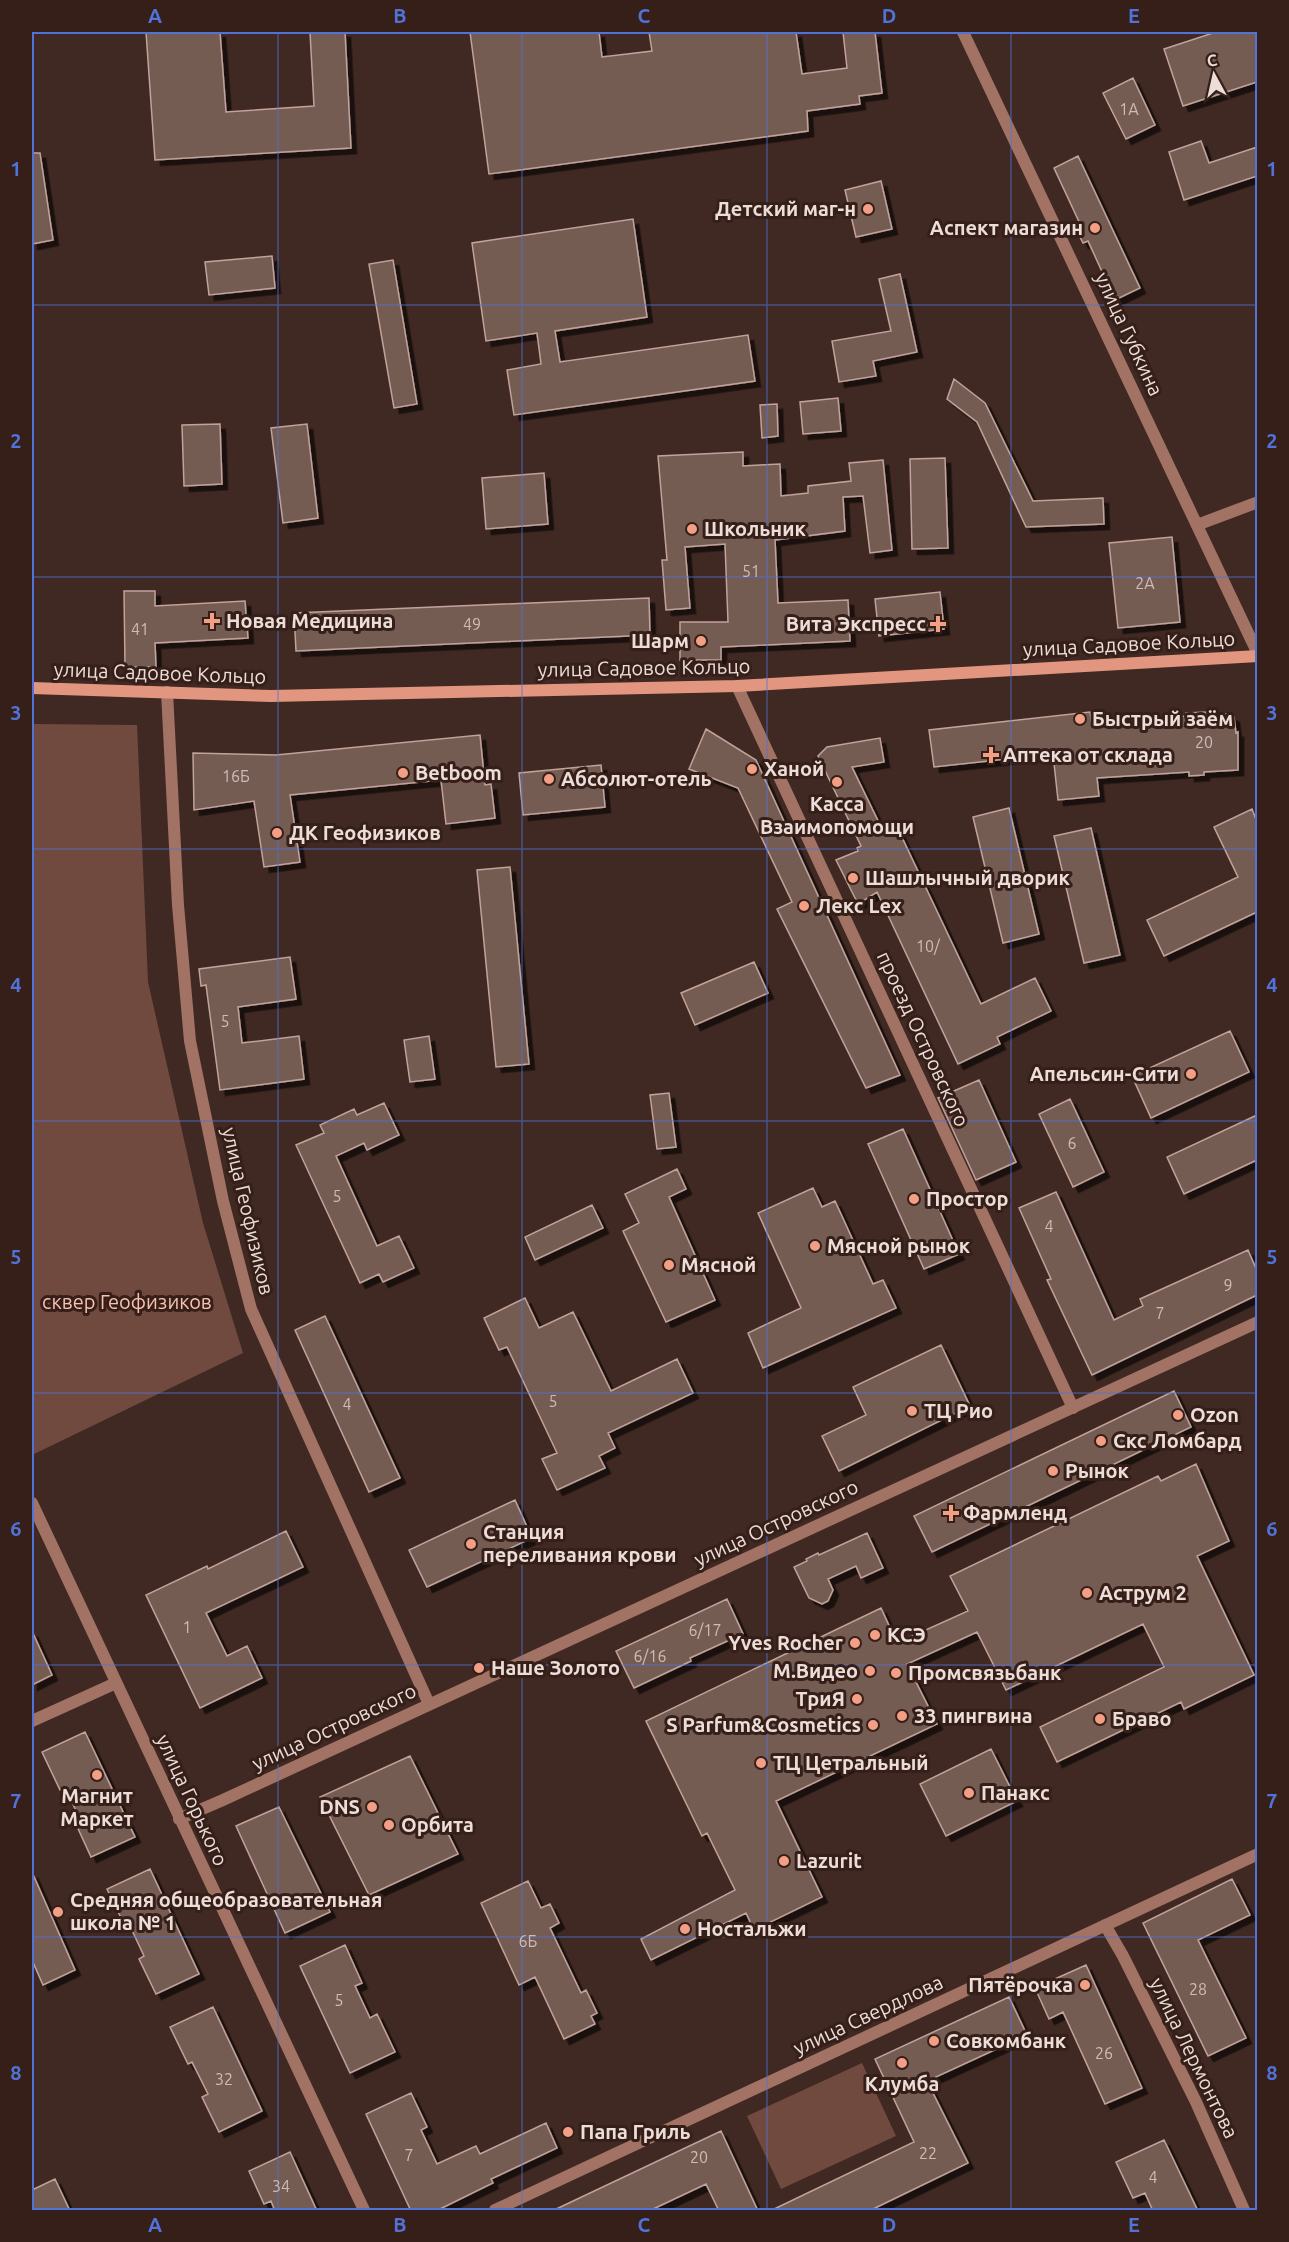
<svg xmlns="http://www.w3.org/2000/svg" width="1289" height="2242" font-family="Ubuntu,sans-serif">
	<defs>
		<filter id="shadow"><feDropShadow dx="5.5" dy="5.5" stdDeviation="0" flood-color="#0009"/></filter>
	</defs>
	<rect width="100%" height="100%" fill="#402922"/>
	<path fill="#714a3f" d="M32,724L137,725L148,982L203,1223L243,1353L32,1455Z
		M862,2063L896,2136L781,2189L747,2116Z"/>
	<path fill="#755b53" stroke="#c1a39b" stroke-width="1.5" filter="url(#shadow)" d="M146,32H220L226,112L314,106L310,32H345L351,148L155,160Z
		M470,32H599L602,57L652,51L649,32H796L802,74L847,68L843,32H875L882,93L859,96L860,104L807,111L808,131L489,174Z
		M1216,32H1257V82L1183,106L1164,49Z
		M1133,78L1155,125L1126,139L1103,93Z
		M1201,141L1209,163L1257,147V176L1184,200L1169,152Z
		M32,153H40L53,240L32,244Z
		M1078,156L1140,288L1115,300L1088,241L1083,243L1076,229L1081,226L1054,168Z
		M881,181L892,229L856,237L845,190Z
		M633,219L647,317L555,331L560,362L748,335L755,381L514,415L507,370L541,364L537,333L486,341L472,243Z
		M272,256L275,288L209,295L205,262Z
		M393,260L417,404L394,408L369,264Z
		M900,274L917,352L873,361L876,376L839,382L832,341L891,331L879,279Z
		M954,379L985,403L1033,501L1103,498L1104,524L1026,527L977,422L947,399Z
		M838,398L841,431L803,434L800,402Z
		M777,404L778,436L762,438L760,405Z
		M220,424L222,484L184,486L182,425Z
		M307,424L318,518L283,523L271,428Z
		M743,452V466L780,464L781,496L808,493V486L851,481L849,463L883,460L892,550L870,553L863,496L843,497L845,531L775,540L778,603L848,600L850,641L721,647V660H680V622H728L725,544L685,547L690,608L666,610L662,560H667L658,456Z
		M945,458L948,548L912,549L910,459Z
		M544,473L548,524L486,529L482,478Z
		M1172,537L1180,622L1118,628L1109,543Z
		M124,591H155V606L245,601L248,638L155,643L156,667H125Z
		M940,592L944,629L879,636L875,599Z
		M649,598L650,635L296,651L294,613Z
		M1090,712L1092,726L1130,724V721L1186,716V713L1207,712V715L1228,714L1234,717L1236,733L1238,732V770L1204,772V775L1189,776V772L1097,778L1099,796L1058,800L1053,754L934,767L929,730Z
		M706,729L756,760L900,1075L866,1088L777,909L792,902L738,788L689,769Z
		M480,735L485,785L491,784L495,818L446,824L441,780L290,795L300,862L264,867L254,801L194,810L193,753L276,755Z
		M880,738L884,762L852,767L885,835L898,829L981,1004L1035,978L1051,1011L997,1037L1000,1044L958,1064L877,892L858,904L836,860L858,851L857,848L861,846L818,756L827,747Z
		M601,765L605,807L523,815L519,773Z
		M1009,808L1039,934L1003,943L973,817Z
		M1252,809L1257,822V912L1164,956L1147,920L1238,877L1214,827Z
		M1091,828L1120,955L1084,963L1054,836Z
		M510,867L529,1064L496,1067L477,870Z
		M290,957L296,999L238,1007L242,1043L299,1036L304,1079L220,1090L206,985L201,986L199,969Z
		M754,962L768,993L695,1025L681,993Z
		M1230,1031L1249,1072L1151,1118L1132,1076Z
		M429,1036L435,1079L410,1082L404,1040Z
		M979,1080L1016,1162L976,1180L938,1098Z
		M669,1093L676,1147L657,1149L650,1095Z
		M1070,1099L1104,1172L1073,1187L1039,1114Z
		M384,1103L399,1135L367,1150L364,1143L336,1156L377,1246L399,1236L414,1268L383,1282L379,1274L360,1283L296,1145L324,1133L320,1125L354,1109L357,1115Z
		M1257,1115V1160L1184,1194L1167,1157Z
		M903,1129L959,1254L924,1269L868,1144Z
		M677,1169L686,1189L669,1197L715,1300L666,1322L623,1231L639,1223L625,1194Z
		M813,1188L822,1207L835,1201L873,1284L883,1280L896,1308L763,1368L748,1333L801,1308L758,1213Z
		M1056,1192L1114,1320L1143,1306L1140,1299L1248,1250L1257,1271V1295L1092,1375L1047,1280L1051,1279L1019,1208Z
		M592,1205L603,1228L535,1260L525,1237Z
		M525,1298L539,1328L573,1312L611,1391L677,1359L693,1393L608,1433L615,1448L599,1456L605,1468L557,1490L542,1459L557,1453L507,1347L499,1350L484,1318Z
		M325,1316L400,1478L369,1492L295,1330Z
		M941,1345L970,1406L839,1471L822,1436L866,1415L853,1387Z
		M1174,1391L1191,1427L932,1552L914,1516Z
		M1196,1464L1229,1541L1197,1556L1254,1675L1184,1709L1181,1702L1057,1762L1040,1727L1164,1667L1143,1624L1006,1690L977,1632L907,1664L937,1724L776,1801L822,1897L754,1930L746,1913L651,1960L641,1939L735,1890L707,1833L702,1836L646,1721L881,1608L897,1643L968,1611L950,1576L1158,1476L1161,1481Z
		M515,1500L532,1538L427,1587L409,1550Z
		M286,1531L303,1567L206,1613L227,1656L247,1646L262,1678L200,1708L146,1595L207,1566L208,1569Z
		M867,1533L883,1568L861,1578L856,1566L828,1579L833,1590L828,1601L822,1604L809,1598L794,1567L807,1561L806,1559L818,1553L819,1555Z
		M727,1599L743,1634L690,1658L691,1661L634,1688L616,1651Z
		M32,1631L52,1675L32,1685Z
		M85,1732L135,1837L91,1857L75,1822L80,1819L65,1788L60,1790L42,1752Z
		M991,1749L1017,1801L946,1836L920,1784Z
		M410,1756L458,1854L369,1895L320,1797Z
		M279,1807L330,1912L285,1933L236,1826Z
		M150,1869L199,1974L156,1994L139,1959L144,1956L129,1924L125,1926L107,1889Z
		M32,1872L75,1970L43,1985L32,1960Z
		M1232,1879L1250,1915L1198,1940L1246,2038L1208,2056L1143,1923Z
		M528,1881L541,1908L550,1904L559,1923L550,1928L581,1993L586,1990L597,2013L591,2016L595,2024L564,2039L535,1977L519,1985L481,1903Z
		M345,1945L362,1983L355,1986L370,2018L377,2014L395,2052L350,2073L300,1966Z
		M1086,1965L1142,2088L1105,2104L1063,2012L1049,2019L1035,1988Z
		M1009,1997L1027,2035L927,2081L968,2163L869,2211H770L914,2142L875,2059Z
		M213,2007L262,2111L219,2132L202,2097L208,2094L192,2062L188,2064L170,2027Z
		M411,2093L427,2127L421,2130L437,2164L476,2146L480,2154L546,2123L557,2148L491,2179L493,2183L436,2211H411L366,2114Z
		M721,2131L758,2211H719L706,2184L649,2211H552Z
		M1164,2140L1198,2211H1153L1145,2193L1133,2198L1116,2162Z
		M290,2152L317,2211H275L271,2201L264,2204L249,2171Z
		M55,2179L70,2211H32V2190Z"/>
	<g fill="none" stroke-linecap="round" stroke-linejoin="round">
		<path stroke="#a27264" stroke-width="12" d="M1197,525L1258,502
			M737,686L1073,1408
			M167,692L178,905L190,1041L223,1201L251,1309L429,1704"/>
		<path stroke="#a27264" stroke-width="12" d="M963,32L1258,654
			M32,1503L364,2210
			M32,1721L116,1683
			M179,1819L223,1800L1258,1322
			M1105,1925L1123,1956L1196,2102L1244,2210
			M495,2210L1258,1854"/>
		<path stroke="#e29680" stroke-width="12" d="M32,688L271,696L737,686L1258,656"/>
	</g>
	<path fill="none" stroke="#5172d8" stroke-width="1.5" stroke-opacity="0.55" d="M278,32V2210M522,32V2210M767,32V2210M1011,32V2210M32,305H1258M32,577H1258M32,849H1258M32,1121H1258M32,1393H1258M32,1665H1258M32,1937H1258"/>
	<g fill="#f39f86" stroke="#351f18" stroke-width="2">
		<circle cx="868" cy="209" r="6"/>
		<circle cx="1095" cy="228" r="6"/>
		<circle cx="692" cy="529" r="6"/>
		<path d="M209 612h6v6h6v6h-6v6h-6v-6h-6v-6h6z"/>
		<path d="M935 615h6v6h6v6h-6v6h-6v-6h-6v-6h6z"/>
		<circle cx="701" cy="641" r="6"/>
		<circle cx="1080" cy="719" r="6"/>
		<path d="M988 746h6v6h6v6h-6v6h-6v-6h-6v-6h6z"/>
		<circle cx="752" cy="769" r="6"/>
		<circle cx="403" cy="773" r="6"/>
		<circle cx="549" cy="779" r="6"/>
		<circle cx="837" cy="782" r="6"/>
		<circle cx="277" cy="833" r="6"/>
		<circle cx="853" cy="878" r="6"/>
		<circle cx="804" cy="906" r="6"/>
		<circle cx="1191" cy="1074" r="6"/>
		<circle cx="914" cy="1199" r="6"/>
		<circle cx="815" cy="1246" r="6"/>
		<circle cx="669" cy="1265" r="6"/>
		<circle cx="912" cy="1411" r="6"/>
		<circle cx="1178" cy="1415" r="6"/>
		<circle cx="1101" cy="1441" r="6"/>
		<circle cx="1053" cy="1471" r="6"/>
		<path d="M948 1504h6v6h6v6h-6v6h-6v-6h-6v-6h6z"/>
		<circle cx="471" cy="1544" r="6"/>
		<circle cx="1087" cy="1593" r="6"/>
		<circle cx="875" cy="1635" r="6"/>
		<circle cx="855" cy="1643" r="6"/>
		<circle cx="479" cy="1668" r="6"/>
		<circle cx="870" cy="1671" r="6"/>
		<circle cx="896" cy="1673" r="6"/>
		<circle cx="857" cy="1699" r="6"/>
		<circle cx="902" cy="1716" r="6"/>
		<circle cx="1100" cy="1719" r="6"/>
		<circle cx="873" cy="1725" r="6"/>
		<circle cx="761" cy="1763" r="6"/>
		<circle cx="97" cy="1775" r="6"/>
		<circle cx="969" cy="1793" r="6"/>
		<circle cx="372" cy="1807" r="6"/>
		<circle cx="389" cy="1825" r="6"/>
		<circle cx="784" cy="1861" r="6"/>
		<circle cx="58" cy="1912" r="6"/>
		<circle cx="685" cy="1929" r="6"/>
		<circle cx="1085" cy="1985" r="6"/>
		<circle cx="934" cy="2041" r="6"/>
		<circle cx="902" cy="2063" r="6"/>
		<circle cx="568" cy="2132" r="6"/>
	</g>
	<g text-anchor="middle" stroke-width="6" stroke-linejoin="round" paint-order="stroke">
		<g font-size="16" fill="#cebcb7">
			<text x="1129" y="115">1А</text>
			<text x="751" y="577">51</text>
			<text x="1145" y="589">2А</text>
			<text x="472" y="630">49</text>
			<text x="140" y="635">41</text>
			<text x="1204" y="748">20</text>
			<text x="236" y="782">16Б</text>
			<text x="928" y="952">10/</text>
			<text x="225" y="1027">5</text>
			<text x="1072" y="1149">6</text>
			<text x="337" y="1202">5</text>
			<text x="1049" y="1232">4</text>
			<text x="1228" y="1291">9</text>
			<text x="1160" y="1319">7</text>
			<text x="553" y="1407">5</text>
			<text x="347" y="1410">4</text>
			<text x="187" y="1633">1</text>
			<text x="705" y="1636">6/17</text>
			<text x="650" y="1662">6/16</text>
			<text x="528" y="1947">6Б</text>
			<text x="1198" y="1995">28</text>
			<text x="339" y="2006">5</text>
			<text x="1104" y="2059">26</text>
			<text x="224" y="2085">32</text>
			<text x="928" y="2159">22</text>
			<text x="409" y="2161">7</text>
			<text x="699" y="2163">20</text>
			<text x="1153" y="2183">4</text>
			<text x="281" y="2192">34</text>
		</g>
		<g font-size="20" font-weight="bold" fill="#ecddd8" stroke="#351f18" text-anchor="start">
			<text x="856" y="216" text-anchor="end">Детский маг-н</text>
			<text x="1083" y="235" text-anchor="end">Аспект магазин</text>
			<text x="704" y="536">Школьник</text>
			<text x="226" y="628">Новая Медицина</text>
			<text x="926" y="631" text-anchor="end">Вита Экспресс</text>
			<text x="689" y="648" text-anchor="end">Шарм</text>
			<text x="1092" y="726">Быстрый заём</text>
			<text x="1003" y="762">Аптека от склада</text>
			<text x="764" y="776">Ханой</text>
			<text x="415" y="780">Betboom</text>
			<text x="561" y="786">Абсолют-отель</text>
			<text x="837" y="811" text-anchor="middle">Касса<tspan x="837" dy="23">Взаимопомощи</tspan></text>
			<text x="289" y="840">ДК Геофизиков</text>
			<text x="865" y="885">Шашлычный дворик</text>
			<text x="816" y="913">Лекс Lex</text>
			<text x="1179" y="1081" text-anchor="end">Апельсин-Сити</text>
			<text x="926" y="1206">Простор</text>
			<text x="827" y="1253">Мясной рынок</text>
			<text x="681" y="1272">Мясной</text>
			<text x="924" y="1418">ТЦ Рио</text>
			<text x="1190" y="1422">Ozon</text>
			<text x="1113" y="1448">Скс Ломбард</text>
			<text x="1065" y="1478">Рынок</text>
			<text x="963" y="1520">Фармленд</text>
			<text x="483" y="1539">Станция<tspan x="483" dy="23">переливания крови</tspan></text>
			<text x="1099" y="1600">Аструм 2</text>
			<text x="887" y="1642">КСЭ</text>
			<text x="843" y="1650" text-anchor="end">Yves Rocher</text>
			<text x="491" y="1675">Наше Золото</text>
			<text x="858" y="1678" text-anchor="end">М.Видео</text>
			<text x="908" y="1680">Промсвязьбанк</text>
			<text x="845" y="1706" text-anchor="end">ТриЯ</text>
			<text x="914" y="1723">33 пингвина</text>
			<text x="1112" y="1726">Браво</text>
			<text x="861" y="1732" text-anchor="end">S Parfum&amp;Cosmetics</text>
			<text x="773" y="1770">ТЦ Цетральный</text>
			<text x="981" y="1800">Панакс</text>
			<text x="97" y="1803" text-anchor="middle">Магнит<tspan x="97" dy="23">Маркет</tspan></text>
			<text x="360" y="1814" text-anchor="end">DNS</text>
			<text x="401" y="1832">Орбита</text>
			<text x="796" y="1868">Lazurit</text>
			<text x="70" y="1907">Средняя общеобразовательная<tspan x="70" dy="23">школа № 1</tspan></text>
			<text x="697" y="1936">Ностальжи</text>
			<text x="1073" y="1992" text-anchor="end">Пятёрочка</text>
			<text x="946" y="2048">Совкомбанк</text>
			<text x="902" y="2091" text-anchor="middle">Клумба</text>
			<text x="580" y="2139">Папа Гриль</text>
		</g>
		<g font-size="20" fill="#ecddd8" stroke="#351f18">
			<text transform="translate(1129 334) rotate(65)" y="7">улица Губкина</text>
			<text transform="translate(1129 644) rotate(-3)" y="7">улица Садовое Кольцо</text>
			<text transform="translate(644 668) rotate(-1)" y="7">улица Садовое Кольцо</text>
			<text transform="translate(160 673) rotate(2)" y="7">улица Садовое Кольцо</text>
			<text transform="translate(923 1039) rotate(65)" y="7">проезд Островского</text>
			<text transform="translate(248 1211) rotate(77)" y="7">улица Геофизиков</text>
			<text transform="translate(776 1523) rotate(-25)" y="7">улица Островского</text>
			<text transform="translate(334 1727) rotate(-25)" y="7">улица Островского</text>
			<text transform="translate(192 1800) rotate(65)" y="7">улица Горького</text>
			<text transform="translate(868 2015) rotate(-25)" y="7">улица Свердлова</text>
			<text transform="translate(1194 2058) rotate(64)" y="7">улица Лермонтова</text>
		</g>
		<g font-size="20" fill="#f9c1b0" stroke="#351f18">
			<text x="127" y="1309">cквер Геофизиков</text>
		</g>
	</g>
	<rect width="1289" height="2242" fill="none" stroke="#351f18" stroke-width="66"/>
	<g transform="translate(1214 75) rotate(352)" stroke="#351f18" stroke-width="4.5" paint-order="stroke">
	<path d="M0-4.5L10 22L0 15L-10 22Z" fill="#ecddd8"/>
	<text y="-9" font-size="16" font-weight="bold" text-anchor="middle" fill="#ecddd8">С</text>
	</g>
	<rect x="33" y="33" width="1223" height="2176" fill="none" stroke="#5172d8" stroke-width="2"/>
	<g font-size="20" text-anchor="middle" font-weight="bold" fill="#5172d8">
		<text x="155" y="23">A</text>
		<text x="400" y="23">B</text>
		<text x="644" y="23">C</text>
		<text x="889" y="23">D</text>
		<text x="1134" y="23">E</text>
		<text x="16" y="176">1</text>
		<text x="1272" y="176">1</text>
		<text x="16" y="448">2</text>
		<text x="1272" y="448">2</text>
		<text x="16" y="720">3</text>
		<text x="1272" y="720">3</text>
		<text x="16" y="992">4</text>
		<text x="1272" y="992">4</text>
		<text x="16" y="1264">5</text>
		<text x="1272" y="1264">5</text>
		<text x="16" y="1536">6</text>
		<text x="1272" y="1536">6</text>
		<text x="16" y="1808">7</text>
		<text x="1272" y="1808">7</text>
		<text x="16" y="2080">8</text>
		<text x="1272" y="2080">8</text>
		<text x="155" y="2232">A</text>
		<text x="400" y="2232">B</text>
		<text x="644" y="2232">C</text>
		<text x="889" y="2232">D</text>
		<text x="1134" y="2232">E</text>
	</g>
</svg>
